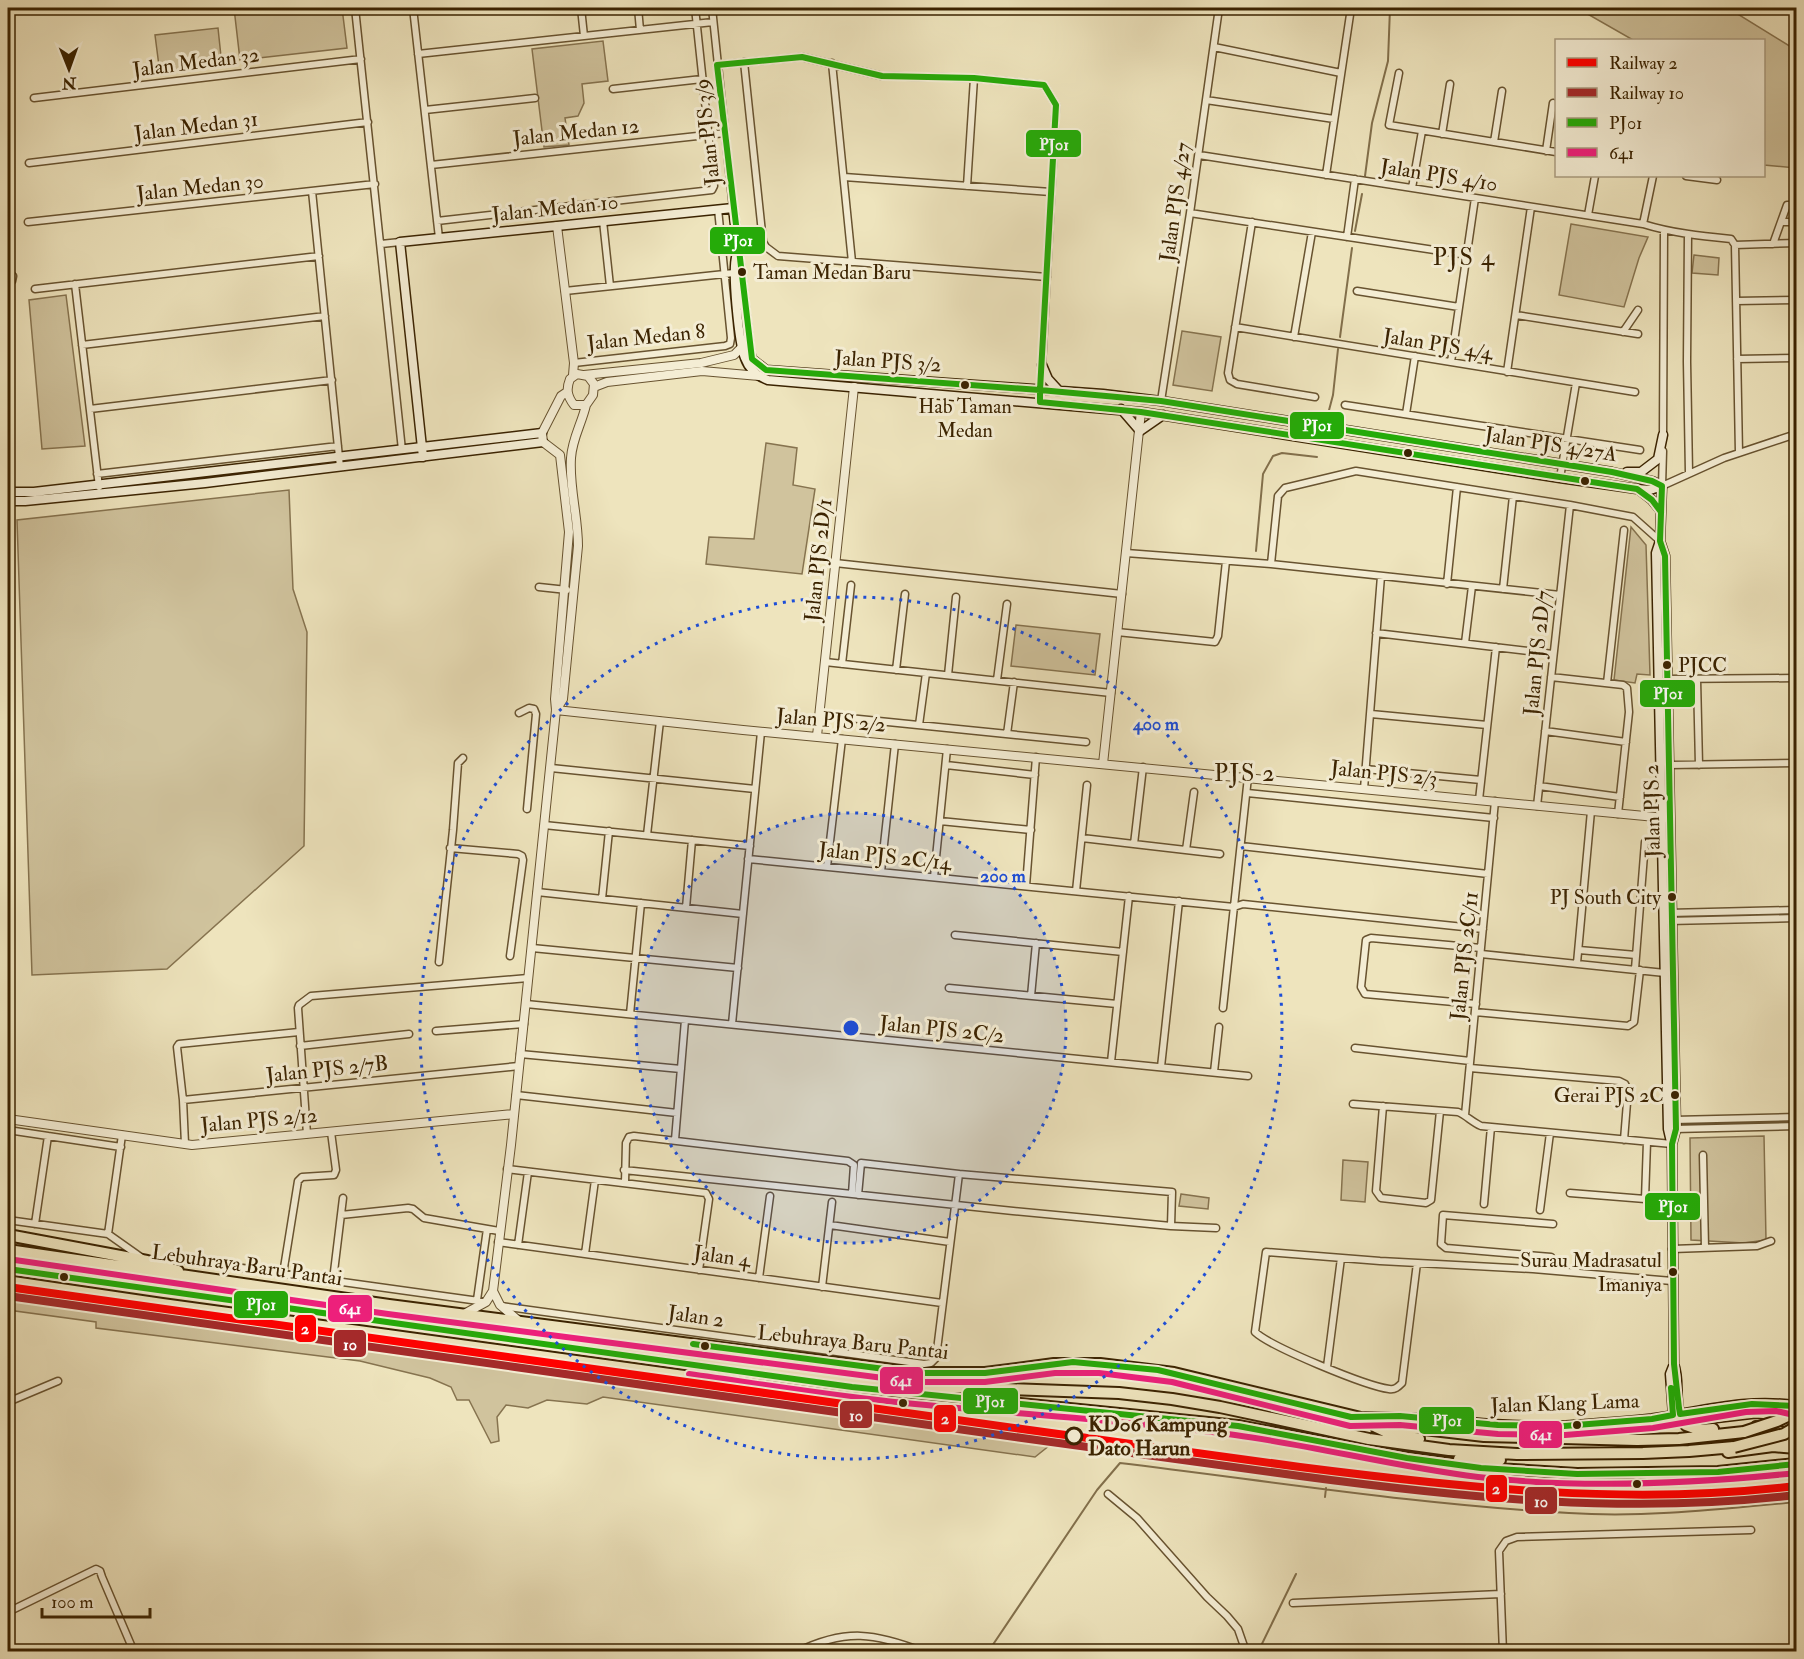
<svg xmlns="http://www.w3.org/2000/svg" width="1804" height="1659" font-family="'IM FELL Double Pica',serif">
	<rect width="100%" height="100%" fill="#eee4bd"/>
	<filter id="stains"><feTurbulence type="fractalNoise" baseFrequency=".00333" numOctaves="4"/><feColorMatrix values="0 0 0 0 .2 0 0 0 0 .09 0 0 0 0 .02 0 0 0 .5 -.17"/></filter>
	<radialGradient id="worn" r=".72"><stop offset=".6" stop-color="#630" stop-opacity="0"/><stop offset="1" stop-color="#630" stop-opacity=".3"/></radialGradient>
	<path fill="#d0c39d" stroke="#86734f" stroke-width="1.5" d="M234,8H342L347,48L240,60Z
		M1577,8H1728L1796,50V168L1764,165V40H1633Z
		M218,28L222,66L160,74L155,35Z
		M603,41L608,81L582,84L584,103L578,116L565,118L569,145L544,147L532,49Z
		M1571,224L1648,237L1639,258L1624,307L1559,295Z
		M1694,255L1719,258L1718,275L1692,273Z
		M66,295L85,446L42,449L29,300Z
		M1182,331L1221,337L1212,391L1173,385Z
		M766,443L797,448L793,485L815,489L802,574L706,564L709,537L754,539Z
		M289,490L293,589L307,632L304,846L167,969L32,975L17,520Z
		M1631,527L1646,545L1650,675L1637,674L1635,683L1614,680Z
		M1016,625L1100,634L1095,675L1011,666Z
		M1764,1136L1766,1240L1744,1243L1691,1240L1690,1138Z
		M1343,1160L1368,1162L1365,1202L1341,1200Z
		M1181,1194L1209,1198L1208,1209L1179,1206Z
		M8,1292L1014,1431L1016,1441L1050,1445L1035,1457L603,1397L587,1404L547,1400L528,1408L506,1405L497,1417L499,1441L491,1443L469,1400H457L451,1387L430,1378L360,1361L96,1328V1322L8,1310Z"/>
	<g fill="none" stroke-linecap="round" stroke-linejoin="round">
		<path stroke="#826f4b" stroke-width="2" d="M1365,176L1372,123L1388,61L1390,8
			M1355,231L1362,194
			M1340,337L1352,248
			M1328,414L1333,395L1338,349
			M1256,551L1263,474L1273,456L1282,453L1317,457
			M1325,1497L1326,1488
			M988,1652L1097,1490L1120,1463C1270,1481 1419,1505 1569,1513C1645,1518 1721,1509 1796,1502
			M1258,1652L1296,1574"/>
		<defs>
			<path id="minor" d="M355,8L402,450
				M413,8L439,238
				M581,8L584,36
				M638,8L640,30
				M712,8L733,208
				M1214,47L1341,73
				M418,54L713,22
				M744,62L763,242L766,247L778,256L1047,277
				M832,63L852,262
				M717,65L802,57L882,76L974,78L1044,85L1056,105L1040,402
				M1399,73L1389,125L1556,152
				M613,89L702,79
				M34,98L361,59
				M1206,100L1334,119
				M425,110L535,98
				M1442,134L1450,84
				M1494,142L1502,91
				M1546,151L1553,103
				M1199,155L1643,224C1672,233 1701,236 1731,239L1735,245
				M29,163L368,122
				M431,165L725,133
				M1326,175L1351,8
				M1686,176L1717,180
				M844,177L1051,192
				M967,186L974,78
				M1412,188L1422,131
				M312,191L340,467
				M1190,213L1467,255
				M1588,215L1595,176
				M437,221L712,190L714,186L695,8
				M603,221L610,286
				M28,222L375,184
				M1252,222L1228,373L1230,380L1237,384L1315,397
				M1781,222H1796
				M1643,224L1653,176
				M1688,234L1687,362L1689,473
				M1347,237L1355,179
				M381,244L400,242
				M1773,244L1787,205H1796
				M1735,245L1739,453
				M1735,245L1796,243
				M75,284L99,487
				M8,286L12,281L13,276
				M35,289L319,256
				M565,291L734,273
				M1357,291L1459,307
				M1736,301L1796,300
				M1516,315L1638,334
				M1235,327L1635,392
				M1623,332L1638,310
				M1294,337L1312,232
				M82,345L325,316
				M1737,359L1796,358
				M1451,362L1475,198
				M574,363L725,346L730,344L731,338L718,209
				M1507,372L1531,207
				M1161,401L1190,213L1219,8
				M1345,405L1640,450
				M90,409L332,380
				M1406,414L1415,356
				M1663,438L1664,231
				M1663,451L1662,486L1724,458L1796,434
				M97,474L338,446
				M1560,478L1576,383
				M1126,553L1271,564L1560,595
				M835,563L1122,594
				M1271,564L1278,496L1285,488L1356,471L1570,505L1633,517L1660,541
				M1447,584L1457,487
				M539,587L567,590
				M1503,589L1513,496
				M1117,632L1215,642L1218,636L1226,561
				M1376,633L1553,654
				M1465,643L1472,586
				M825,662L1111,693
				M842,664L851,585
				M896,670L905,594
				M948,675L956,597
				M1551,677L1623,685L1627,688L1629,712L1618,814
				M1667,679L1796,678
				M1697,679L1699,765
				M997,680L1007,604
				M1607,683L1624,530
				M519,713L529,708L534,709L536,714L527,809
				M1371,714L1487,725
				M819,715L1086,742
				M919,725L926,673
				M1545,731L1626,742
				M1007,734L1014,682
				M946,765L1035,775
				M1669,765L1796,763
				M551,768L755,789
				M1365,769L1481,780
				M1539,786L1620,797
				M1364,789L1381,576
				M1247,793L1494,818
				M1479,800L1496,647
				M1537,806L1570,505
				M940,821L1031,830
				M544,825L750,846
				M647,835L660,721
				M1082,838L1220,854
				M1134,844L1143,767
				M1241,846L1488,874
				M450,848L518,854L522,856L523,860L510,956
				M1186,850L1194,792
				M748,859L1234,907L1243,904L1483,929
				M827,867L842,739
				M881,872L895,744
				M934,877L947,749
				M1026,886L1036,757
				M1076,891L1087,785
				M537,892L743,914
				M602,899L609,831
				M686,908L692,840
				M1668,913L1796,910
				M1668,921L1796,918
				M955,935L1123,952
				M532,948L738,968
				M1579,950L1636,955
				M1481,954L1665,973
				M439,962L453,830L458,763L463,758
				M1577,963L1591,811
				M1635,969L1645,842
				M949,988L1117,1004
				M1031,996L1036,943
				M526,1004L1248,1076
				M1476,1004L1365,994L1361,987L1366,940L1371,938L1481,948
				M1223,1008L1248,777
				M1475,1012L1628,1026L1634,1022L1640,970
				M630,1014L641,903
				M732,1024L761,732
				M436,1031L524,1024
				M300,1046L409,1034
				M1355,1048L1470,1061
				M520,1054L681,1069
				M1111,1062L1129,896
				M1161,1067L1179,901
				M1470,1068L1619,1081L1625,1084L1628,1090L1624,1140
				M1214,1072L1219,1027
				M516,1095L677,1113
				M183,1100L177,1047L179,1044L299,1032
				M1353,1104L1458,1112C1467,1116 1472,1122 1481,1126L1672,1144
				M1383,1106L1376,1191L1381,1198L1426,1203L1431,1200L1440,1111
				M1465,1115L1495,801
				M1674,1120L1796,1117
				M1674,1129L1796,1126
				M8,1130L121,1147
				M307,1134L298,1008L299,1005L311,996L528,978
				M675,1140L685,1020
				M185,1144L183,1100L519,1066
				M1703,1155L1705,1248
				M507,1169L706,1193L709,1199L699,1270
				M624,1170L1013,1211L1171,1226L1216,1228
				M625,1183L626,1143L629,1137L634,1136L848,1161L854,1165L852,1194
				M1570,1193L1645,1199L1647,1142
				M858,1195L861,1163L959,1174L1172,1192L1171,1226
				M1484,1204L1491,1127
				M1540,1210L1550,1133
				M341,1215L408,1208L413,1209L424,1218L499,1231
				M8,1220L108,1234L142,1258
				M35,1224L48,1136
				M830,1225L950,1242
				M108,1234L122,1135
				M498,1242L942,1303
				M518,1245L528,1172
				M1672,1249L1757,1246L1771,1241
				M585,1254L595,1180
				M1551,1257L1446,1248L1441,1244L1443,1215L1553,1224
				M185,1260L486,1302
				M1417,1263L1402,1383C1398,1387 1395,1390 1389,1389C1366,1386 1271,1347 1255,1332L1266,1252L1380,1261L1533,1269L1672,1281
				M283,1274L298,1181L302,1177L334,1175L336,1170L331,1132
				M759,1278L770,1196
				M333,1280L343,1198
				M822,1287L832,1202
				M477,1300L487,1229
				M501,1306L924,1364L931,1363L936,1358L959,1174
				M1327,1367L1341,1258
				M8,1402L58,1381
				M1108,1494L1137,1518L1207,1597L1227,1616L1238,1629L1246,1652
				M1293,1603L1501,1594
				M8,1612L96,1569L100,1571L102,1577L134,1652
				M797,1652C846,1628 875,1633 924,1652
				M1503,1652L1499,1551L1506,1541L1517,1537L1751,1530"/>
			<path id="tertiary" d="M557,226L574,363L573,375
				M577,374L588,376L594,384L593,395L586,405H574C567,396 566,389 570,379Z
				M584,375L701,363L734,355L742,347
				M594,387L607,382L702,371L759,376
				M556,710L743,730L1666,818
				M556,710L563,699L578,546C578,516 569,487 571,458C572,439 582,423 586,405
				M817,736L854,387
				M1103,764L1141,412
				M8,1119L192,1145L514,1114
				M493,1291L500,1305L519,1321
				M464,1314L486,1302L493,1291L511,1145L556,710L555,699L569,532L560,455L543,442L542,433L561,396L567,392"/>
			<path id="secondary" d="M737,254C731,267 739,344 745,358C749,369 757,376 768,380L1141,412L1560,478L1637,489L1650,490L1662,486
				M1042,365L1048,379L1059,391
				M1121,409L1140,431L1163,415
				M423,457L400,242L733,208L750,352L752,359L766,370L1103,394L1161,401L1612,472L1652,481L1662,486
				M1627,472H1641L1658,459L1663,435
				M1662,486L1660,541L1665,556L1676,1129L1672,1144L1674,1364C1680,1380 1675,1397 1680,1414
				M1638,489L1652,500L1661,511
				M8,492H34L542,433
				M8,501H25L205,483L543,442
				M1660,541L1656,553L1668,1129L1671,1142
				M1673,1415L1670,1374L1674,1364"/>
			<path id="primary" d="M1365,1417C1432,1416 1499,1429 1566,1426C1594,1424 1624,1422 1652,1419C1701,1412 1747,1398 1796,1406
				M1677,1418L1695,1420L1755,1413L1791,1415"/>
			<path id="motorway" d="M8,1235L147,1261L178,1271
				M8,1250L389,1305L915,1373H985L1054,1364H1100L1174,1373L1390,1425L1484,1436L1637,1440L1679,1439L1744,1432
				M8,1259L895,1385L1119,1393L1172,1399L1220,1407L1369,1439L1449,1450L1517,1454L1643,1453L1689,1451L1734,1447
				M8,1269L164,1292L852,1387L1238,1426L1407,1458L1481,1468L1577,1474L1718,1472L1796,1464
				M1680,1414L1686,1425L1700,1430L1713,1429
				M1376,1427L1389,1433L1419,1439
				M1756,1427L1790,1434
				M1772,1438L1796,1439
				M1728,1452L1773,1446L1796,1448
				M1459,1459L1500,1460"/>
		</defs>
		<use href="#minor" stroke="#685330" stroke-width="9"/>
		<use href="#tertiary" stroke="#685330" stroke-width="10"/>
		<use href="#secondary" stroke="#3b2301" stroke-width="11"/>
		<use href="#primary" stroke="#3b2301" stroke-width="12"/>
		<use href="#motorway" stroke="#3b2301" stroke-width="14"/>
		<use href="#minor" stroke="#f4edd4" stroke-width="6"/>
		<use href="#tertiary" stroke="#f4edd4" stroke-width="8"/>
		<use href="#secondary" stroke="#f4edd4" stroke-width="8"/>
		<use href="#primary" stroke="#eee4bd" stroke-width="9"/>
		<use href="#motorway" stroke="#eee4bd" stroke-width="10"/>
		<defs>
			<path id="motorway-bridge" d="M1744,1432L1777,1421L1796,1412
				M1734,1447L1784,1434L1796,1427"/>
		</defs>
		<use href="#motorway-bridge" stroke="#3b2301" stroke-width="14" stroke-linecap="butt"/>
		<use href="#motorway-bridge" stroke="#eee4bd" stroke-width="10"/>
		<defs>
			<path id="bus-1" d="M802,57L882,76L974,78L1044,85L1056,105L1040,390L766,370L752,359L717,65Z
				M1040,390L1161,401L1612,472L1652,481L1662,486L1660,541L1665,556L1676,1129L1672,1144L1674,1364L1679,1408L1680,1414L1752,1404L1796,1406
				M1040,390V402L1141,412L1637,489L1652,500L1661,512
				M8,1269L852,1387L1238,1426L1407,1458L1481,1468L1577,1474L1718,1472L1796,1464
				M693,1344L915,1373H985L1073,1362L1158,1370L1351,1417L1400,1416L1498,1425L1564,1426L1652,1419L1673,1415L1671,1388"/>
			<path id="bus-2" d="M8,1259L388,1314L914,1382H985L1055,1373H1099L1172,1382L1350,1426L1400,1425L1498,1434L1565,1435L1653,1428L1746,1412L1776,1411L1794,1415
				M689,1374C761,1384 833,1396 905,1403C1015,1414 1126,1420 1235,1435C1316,1446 1396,1467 1478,1477C1583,1489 1691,1484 1796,1473"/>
		</defs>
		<use href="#bus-1" stroke="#f4edd4" stroke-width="10"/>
		<use href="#bus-2" stroke="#f4edd4" stroke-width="10"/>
		<use href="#bus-1" stroke="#25ab09" stroke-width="6"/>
		<use href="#bus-2" stroke="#ed207b" stroke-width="6"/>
		<defs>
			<path id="rail-1" d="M8,1287C346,1334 684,1382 1022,1429C1114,1442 1207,1454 1300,1467C1465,1488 1630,1506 1796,1486"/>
			<path id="rail-2" d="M8,1296C346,1343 684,1391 1022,1438C1114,1451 1207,1463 1300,1476C1465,1498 1630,1515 1796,1495"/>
		</defs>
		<use href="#rail-1" stroke="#f4edd4" stroke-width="12"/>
		<use href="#rail-2" stroke="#f4edd4" stroke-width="12"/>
		<use href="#rail-1" stroke="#f00" stroke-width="8"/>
		<use href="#rail-2" stroke="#a52a2a" stroke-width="8"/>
	</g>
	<circle cx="851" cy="1028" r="215" fill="#1d4ed8" fill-opacity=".12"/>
	<g fill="none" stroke="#1d4ed8" stroke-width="3" stroke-dasharray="3 6">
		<circle cx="851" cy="1028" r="215"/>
		<circle cx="851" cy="1028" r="431"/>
	</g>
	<g fill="#3b2301" stroke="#f4edd4" stroke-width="2">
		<circle cx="742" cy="272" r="5"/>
		<circle cx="965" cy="385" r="5"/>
		<circle cx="1408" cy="453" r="5"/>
		<circle cx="1585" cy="481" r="5"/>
		<circle cx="1667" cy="665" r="5"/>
		<circle cx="1672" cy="897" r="5"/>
		<circle cx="1675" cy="1095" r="5"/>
		<circle cx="1673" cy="1272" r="5"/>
		<circle cx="64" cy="1277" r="5"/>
		<circle cx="705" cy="1346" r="5"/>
		<circle cx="903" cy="1403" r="5"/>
		<circle cx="1577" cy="1425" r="5"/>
		<circle cx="1637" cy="1484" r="5"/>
	</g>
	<circle fill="#f4edd4" stroke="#3b2301" stroke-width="3" cx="1074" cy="1436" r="8"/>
	<g text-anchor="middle" stroke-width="6" stroke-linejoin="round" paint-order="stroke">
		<g font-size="20" fill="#3b2301" stroke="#f4edd4" text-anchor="end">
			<text x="753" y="279" text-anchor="start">Taman Medan Baru</text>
			<text x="965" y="413" text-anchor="middle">Hab Taman<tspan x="965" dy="24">Medan</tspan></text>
			<text x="1678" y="672" text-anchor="start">PJCC</text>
			<text x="1661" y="904">PJ South City</text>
			<text x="1664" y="1102">Gerai PJS 2C</text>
			<text x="1662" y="1267">Surau Madrasatul<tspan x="1662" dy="24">Imaniya</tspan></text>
		</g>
		<g font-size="21" fill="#3b2301" stroke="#f4edd4">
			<text transform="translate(196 62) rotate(-7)" y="7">Jalan Medan 32</text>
			<text transform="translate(196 126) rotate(-7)" y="7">Jalan Medan 31</text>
			<text transform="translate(576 132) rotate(-6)" y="7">Jalan Medan 12</text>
			<text transform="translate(707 132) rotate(-96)" y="7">Jalan PJS 3/9</text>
			<text transform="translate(1439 175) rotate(9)" y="7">Jalan PJS 4/10</text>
			<text transform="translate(200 187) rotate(-6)" y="7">Jalan Medan 30</text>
			<text transform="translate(1175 202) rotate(-82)" y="7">Jalan PJS 4/27</text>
			<text transform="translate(555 208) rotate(-6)" y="7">Jalan Medan 10</text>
			<text transform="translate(646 337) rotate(-6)" y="7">Jalan Medan 8</text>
			<text transform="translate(1438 344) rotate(9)" y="7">Jalan PJS 4/4</text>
			<text transform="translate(888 361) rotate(4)" y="7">Jalan PJS 3/2</text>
			<text transform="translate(1551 444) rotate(9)" y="7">Jalan PJS 4/27A</text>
			<text transform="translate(818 560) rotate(-84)" y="7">Jalan PJS 2D/1</text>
			<text transform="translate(1537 653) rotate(-84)" y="7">Jalan PJS 2D/7</text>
			<text transform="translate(831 720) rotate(5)" y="7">Jalan PJS 2/2</text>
			<text transform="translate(1384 773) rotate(6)" y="7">Jalan PJS 2/3</text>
			<text transform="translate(1652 811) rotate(-91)" y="7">Jalan PJS 2</text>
			<text transform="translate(885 856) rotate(6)" y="7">Jalan PJS 2C/14</text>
			<text transform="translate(1464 956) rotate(-84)" y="7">Jalan PJS 2C/11</text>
			<text transform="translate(942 1029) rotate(6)" y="7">Jalan PJS 2C/2</text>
			<text transform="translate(327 1069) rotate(-6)" y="7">Jalan PJS 2/7B</text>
			<text transform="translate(259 1120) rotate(-5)" y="7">Jalan PJS 2/12</text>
			<text transform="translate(722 1256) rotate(8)" y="7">Jalan 4</text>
			<text transform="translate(247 1265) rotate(8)" y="7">Lebuhraya Baru Pantai</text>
			<text transform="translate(696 1316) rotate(8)" y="7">Jalan 2</text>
			<text transform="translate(853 1342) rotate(6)" y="7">Lebuhraya Baru Pantai</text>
			<text transform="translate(1565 1403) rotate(-2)" y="7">Jalan Klang Lama</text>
		</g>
		<g font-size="21" font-weight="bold" fill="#3b2301" stroke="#f4edd4" text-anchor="start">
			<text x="1088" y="1431">KD06 Kampung<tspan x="1088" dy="24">Dato Harun</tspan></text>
		</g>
		<g font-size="24" letter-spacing="1.5" fill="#3b2301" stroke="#f4edd4">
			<text x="1464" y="265">PJS 4</text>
			<text x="1245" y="781">PJS 2</text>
		</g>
	</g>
	<circle cx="851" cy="1028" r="9" fill="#1d4ed8" stroke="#f4edd4" stroke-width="3"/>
	<g font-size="18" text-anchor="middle" font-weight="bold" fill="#1d4ed8" stroke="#f4edd4" stroke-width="6" stroke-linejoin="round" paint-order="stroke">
		<text x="1156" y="730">400 m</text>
		<text x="1003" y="882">200 m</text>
	</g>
	<g stroke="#f4edd4" stroke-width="2">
		<rect x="1025" y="129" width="57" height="29" rx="6" fill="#25ab09"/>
		<rect x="709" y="226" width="57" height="29" rx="6" fill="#25ab09"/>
		<rect x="1289" y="411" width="56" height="29" rx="6" fill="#25ab09"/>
		<rect x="1639" y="679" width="57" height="29" rx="6" fill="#25ab09"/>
		<rect x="1644" y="1192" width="57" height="29" rx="6" fill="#25ab09"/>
		<rect x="233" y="1290" width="56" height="29" rx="6" fill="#25ab09"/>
		<rect x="327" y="1294" width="46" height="29" rx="6" fill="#ed207b"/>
		<rect x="294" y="1314" width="23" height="29" rx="6" fill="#f00"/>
		<rect x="333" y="1329" width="34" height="29" rx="6" fill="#a52a2a"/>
		<rect x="879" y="1366" width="45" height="29" rx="6" fill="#ed207b"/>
		<rect x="962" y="1387" width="57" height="28" rx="6" fill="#25ab09"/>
		<rect x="839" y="1400" width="34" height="29" rx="6" fill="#a52a2a"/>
		<rect x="933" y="1404" width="24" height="29" rx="6" fill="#f00"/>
		<rect x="1418" y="1406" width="57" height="29" rx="6" fill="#25ab09"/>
		<rect x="1518" y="1420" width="45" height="29" rx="6" fill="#ed207b"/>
		<rect x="1485" y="1474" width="23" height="29" rx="6" fill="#f00"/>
		<rect x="1524" y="1486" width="34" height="29" rx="6" fill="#a52a2a"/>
	</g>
	<g font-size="16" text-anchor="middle" font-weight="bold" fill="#fff">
		<text x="1054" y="150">PJ01</text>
		<text x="738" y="246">PJ01</text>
		<text x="1317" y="431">PJ01</text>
		<text x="1668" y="699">PJ01</text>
		<text x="1673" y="1212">PJ01</text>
		<text x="261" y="1310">PJ01</text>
		<text x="350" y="1314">641</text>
		<text x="305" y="1334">2</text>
		<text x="350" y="1350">10</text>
		<text x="901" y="1386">641</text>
		<text x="990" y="1407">PJ01</text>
		<text x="856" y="1421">10</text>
		<text x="945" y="1424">2</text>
		<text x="1447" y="1426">PJ01</text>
		<text x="1541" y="1440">641</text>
		<text x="1496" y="1494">2</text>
		<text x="1541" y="1507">10</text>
	</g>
	<rect width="1804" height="1659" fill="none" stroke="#eee4bd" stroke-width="30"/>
	<rect x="9" y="9" width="1786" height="1641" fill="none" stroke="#3b2301" stroke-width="3"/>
	<rect x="15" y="15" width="1774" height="1629" fill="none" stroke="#3b2301" stroke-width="1.5"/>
	<rect x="1555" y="39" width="210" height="138" fill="#f4edd4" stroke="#aa9c80" stroke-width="1.5"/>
	<rect x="1567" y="58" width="30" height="9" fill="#ff0000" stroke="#aa9c80" stroke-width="1.5"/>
	<text x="1609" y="69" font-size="18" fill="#3b2301">Railway 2</text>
	<rect x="1567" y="88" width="30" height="9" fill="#a52a2a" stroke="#aa9c80" stroke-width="1.5"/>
	<text x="1609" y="99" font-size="18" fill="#3b2301">Railway 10</text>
	<rect x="1567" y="118" width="30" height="9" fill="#25ab09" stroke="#aa9c80" stroke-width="1.5"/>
	<text x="1609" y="129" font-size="18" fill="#3b2301">PJ01</text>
	<rect x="1567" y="148" width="30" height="9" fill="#ed207b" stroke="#aa9c80" stroke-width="1.5"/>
	<text x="1609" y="159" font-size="18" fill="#3b2301">641</text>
	<g transform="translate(69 69) rotate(179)" stroke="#f4edd4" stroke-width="4.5" paint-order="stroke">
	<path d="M0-4.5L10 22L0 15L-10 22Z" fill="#3b2301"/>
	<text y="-9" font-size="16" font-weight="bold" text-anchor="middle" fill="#3b2301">N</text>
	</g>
	<path d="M42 1608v9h108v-9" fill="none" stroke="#3b2301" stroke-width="3"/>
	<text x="51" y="1608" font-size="18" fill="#3b2301" stroke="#f4edd4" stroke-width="4.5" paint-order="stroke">100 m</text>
	<rect width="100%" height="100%" filter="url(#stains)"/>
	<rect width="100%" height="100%" fill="url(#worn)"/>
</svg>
